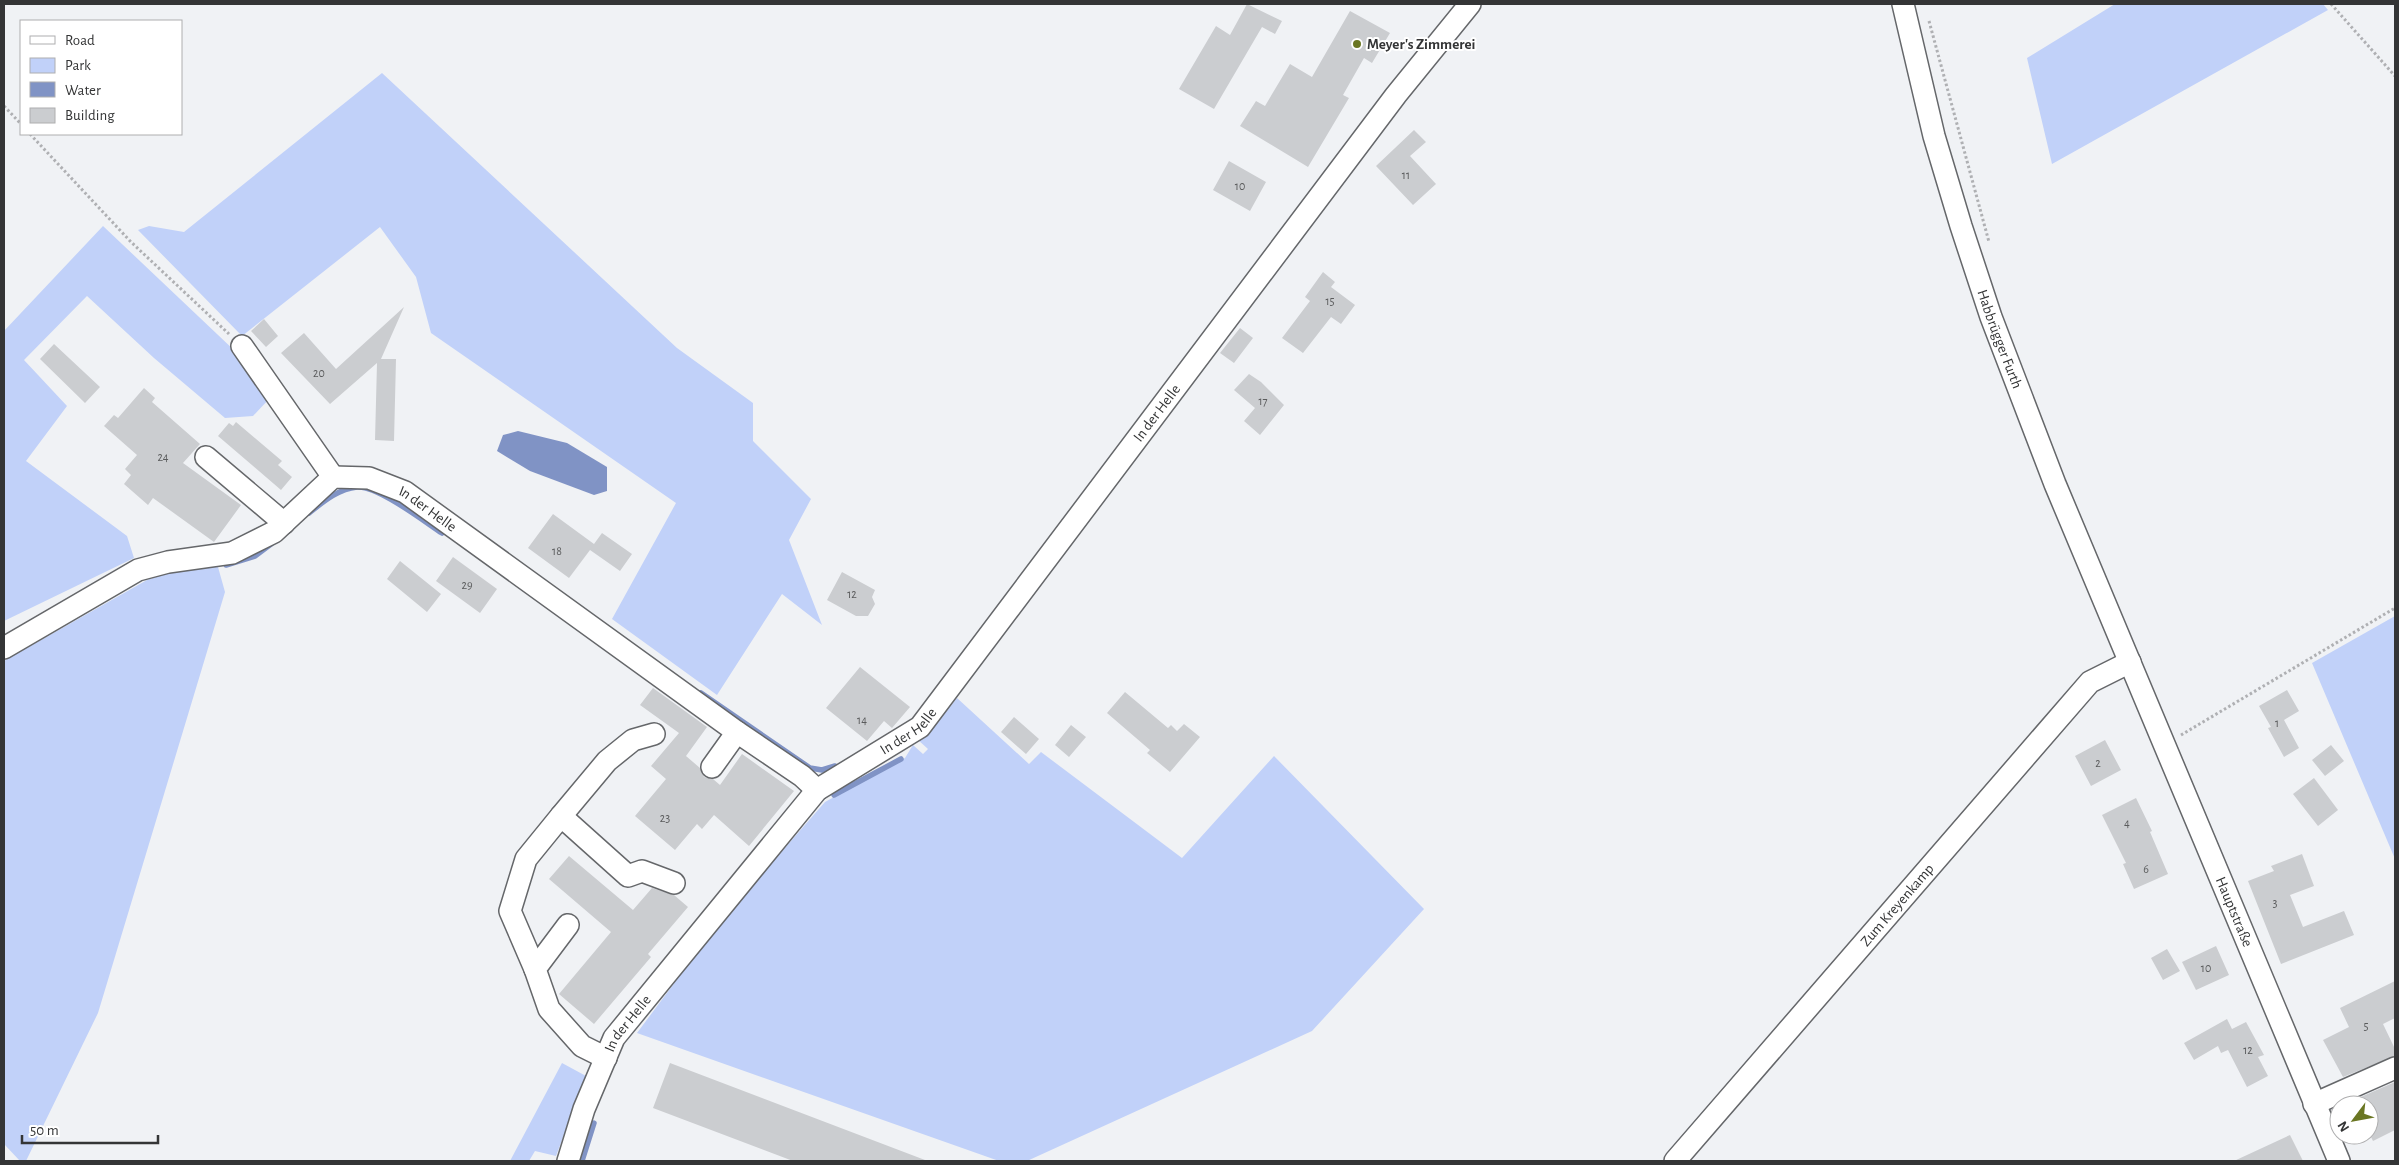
<svg xmlns="http://www.w3.org/2000/svg" width="2399" height="1165" font-family="'Alegreya Sans',sans-serif">
	<rect width="100%" height="100%" fill="#f0f2f5"/>
	<path fill="#c1d1f9" d="M2115,4H2323L2328,10L2052,164L2027,58Z
		M382,73L677,348L753,403V441L811,499L789,540L822,625L782,594L717,695L612,619L676,503L431,333L416,277L380,227L242,336L138,230L149,226L184,232Z
		M103,226L236,352L270,398L253,416L225,418L154,358L87,296L24,360L67,406L26,461L127,536L134,558L4,621V331Z
		M191,565L218,567L225,592L98,1013L26,1161H20L4,1144V661L147,580Z
		M2395,616V859L2312,663Z
		M957,698L1029,764L1041,752L1182,858L1274,756L1424,909L1312,1031L1027,1161H999L637,1033L720,922L825,802L905,758L913,745L923,754L928,749L917,739L938,722Z
		M562,1063L586,1076L556,1156L535,1151L529,1161H510Z"/>
	<path fill="#8093c5" d="M518,431L567,443L607,467V491L594,495L530,471L497,451L503,435Z"/>
	<g fill="none" stroke-linecap="round" stroke-linejoin="round">
		<path stroke="#8093c5" stroke-width="5.5" d="M309,513C323,502 338,489 357,487C377,485 425,522 442,533
			M226,565L255,556L271,544
			M701,693L810,768L822,770L835,766
			M834,795L901,759
			M582,1161L594,1123"/>
	</g>
	<path fill="#cbcdd0" d="M1247,4L1282,21L1275,34L1262,27L1214,109L1179,89L1216,26L1230,35Z
		M1350,11L1390,33L1372,63L1364,58L1343,95L1349,98L1308,167L1240,126L1256,101L1265,106L1290,64L1312,77Z
		M1414,130L1426,142L1410,156L1436,184L1413,205L1376,166Z
		M1229,161L1266,182L1250,211L1213,190Z
		M1323,272L1335,282L1331,287L1355,305L1341,324L1331,317L1303,353L1282,338L1310,301L1305,297Z
		M404,307L381,359H396L394,441L375,440L377,363L330,404L281,353L304,333L336,369Z
		M264,319L278,336L266,347L251,331Z
		M1240,328L1253,338L1234,363L1220,353Z
		M54,344L100,387L85,403L40,359Z
		M1249,374L1261,382L1284,405L1260,435L1244,421L1255,408L1234,390Z
		M144,388L155,398L152,402L200,444L183,463L241,505L214,542L153,498L148,505L124,484L131,475L125,469L137,455L104,426L114,415L118,418Z
		M236,422L282,461L278,465L292,477L281,490L218,436L229,423L233,426Z
		M553,514L594,544L602,533L632,554L620,571L590,550L569,578L528,548Z
		M453,557L497,589L480,613L436,581Z
		M400,561L441,594L427,612L387,579Z
		M842,572L875,590L872,597L875,604L868,616H856L827,600Z
		M860,667L910,707L892,728L884,721L867,741L826,708Z
		M653,688L707,727L686,756L700,768L704,777L713,779L720,785L742,754L794,791L749,846L714,815L702,829L697,824L675,850L635,816L666,779L651,766L679,733L640,705Z
		M2287,690L2299,711L2284,720L2299,748L2284,757L2268,728L2271,727L2259,706Z
		M1125,692L1168,728L1171,725L1177,731L1184,724L1200,737L1170,772L1147,753L1150,750L1107,713Z
		M1014,717L1039,739L1026,754L1001,732Z
		M1071,725L1086,737L1069,757L1055,745Z
		M2105,740L2121,770L2091,786L2075,756Z
		M2331,745L2344,761L2325,776L2312,760Z
		M2314,778L2338,810L2318,826L2293,794Z
		M2136,798L2152,831L2150,832L2168,874L2134,889L2123,864L2126,863L2102,815Z
		M2302,854L2314,886L2290,895L2303,927L2344,911L2354,935L2281,964L2248,881L2274,871L2271,866Z
		M569,856L633,910L652,888L674,895L688,907L648,954L651,957L594,1024L559,994L611,932L549,879Z
		M2216,946L2229,975L2196,990L2182,962Z
		M2167,949L2180,971L2163,980L2151,958Z
		M2395,981V1018L2383,1024L2395,1049V1056L2343,1077L2323,1040L2349,1027L2340,1008Z
		M2227,1019L2232,1029L2246,1022L2264,1055L2258,1057L2268,1076L2247,1087L2228,1050L2221,1053L2218,1046L2194,1060L2184,1043Z
		M670,1063L925,1160V1161H793L653,1108Z
		M2395,1082V1130L2373,1141L2369,1133V1105H2356L2354,1100Z
		M2290,1135L2303,1161H2234Z"/>
	<g fill="none" stroke-linecap="round" stroke-linejoin="round">
		<defs>
			<g id="minor">
				<path id="s1" d="M1903,4L1934,136L1961,226L1991,317L2055,484L2339,1161"/>
				<path d="M242,346L333,477"/>
				<path d="M206,457L284,523"/>
				<path id="s2" d="M4,648L138,570L168,562L232,553L274,532L333,477L369,478L405,492L737,732L802,776L817,790"/>
				<path d="M712,767L737,732"/>
				<path d="M561,816L607,761L633,740L654,734"/>
				<path d="M568,925L535,969L549,1009L582,1046L606,1058"/>
				<path d="M535,969L510,911L526,859L561,816L628,876L642,871L674,883"/>
				<path d="M2314,1104L2395,1068"/>
				<path id="s3" d="M568,1161L584,1109L614,1038L817,790L920,727L1396,95L1470,4"/>
				<path id="s4" d="M1675,1161L2090,682L2130,662"/>
			</g>
		</defs>
		<use href="#minor" stroke="#65676a" stroke-width="24"/>
		<path stroke="#afb0b3" stroke-width="3" stroke-dasharray="2.5 2.5" stroke-linecap="butt" d="M2331,4L2395,76
			M1929,21L1989,242
			M4,106L21,124
			M30,134L131,242L229,334
			M2181,735L2395,608"/>
		<use href="#minor" stroke="#fff" stroke-width="21"/>
	</g>
	<circle fill="#6a7622" stroke="#fff" stroke-width="2" cx="1357" cy="44" r="5"/>
	<g text-anchor="middle" stroke-width="4" stroke-linejoin="round" paint-order="stroke">
		<g font-size="12" fill="#5a5b5c">
			<text x="1406" y="179">11</text>
			<text x="1240" y="190">10</text>
			<text x="1330" y="305">15</text>
			<text x="319" y="377">20</text>
			<text x="1263" y="405">17</text>
			<text x="163" y="461">24</text>
			<text x="557" y="555">18</text>
			<text x="467" y="589">29</text>
			<text x="852" y="598">12</text>
			<text x="862" y="724">14</text>
			<text x="2277" y="727">1</text>
			<text x="2098" y="767">2</text>
			<text x="665" y="822">23</text>
			<text x="2127" y="827">4</text>
			<text x="2146" y="873">6</text>
			<text x="2275" y="907">3</text>
			<text x="2206" y="972">10</text>
			<text x="2366" y="1030">5</text>
			<text x="2248" y="1054">12</text>
		</g>
		<g font-size="15" font-weight="bold" fill="#343536" stroke="#fff" text-anchor="start">
			<text x="1367" y="49">Meyer's Zimmerei</text>
		</g>
		<g font-size="15" fill="#343536" stroke="#fff">
			<text dy="5" stroke="none"><textPath href="#s1" startOffset="349">Habbrügger Furth</textPath></text>
			<text dy="5" stroke="none"><textPath href="#s3" startOffset="966">In der Helle</textPath></text>
			<text dy="5" stroke="none"><textPath href="#s2" startOffset="481">In der Helle</textPath></text>
			<text dy="5" stroke="none"><textPath href="#s3" startOffset="561">In der Helle</textPath></text>
			<text dy="5" stroke="none"><textPath href="#s4" startOffset="339">Zum Kreyenkamp</textPath></text>
			<text dy="5" stroke="none"><textPath href="#s1" startOffset="968">Hauptstraße</textPath></text>
			<text dy="5" stroke="none"><textPath href="#s3" startOffset="151">In der Helle</textPath></text>
		</g>
	</g>
	<rect width="2399" height="1165" fill="none" stroke="#343536" stroke-width="10"/>
	<rect x="20" y="20" width="162" height="115" fill="#ffffff" stroke="#aeaeaf"/>
	<rect x="30" y="36" width="25" height="8" fill="#ffffff" stroke="#aeaeaf"/>
	<text x="65" y="45" font-size="15" fill="#343536">Road</text>
	<rect x="30" y="58" width="25" height="15" fill="#c1d1f9" stroke="#aeaeaf"/>
	<text x="65" y="70" font-size="15" fill="#343536">Park</text>
	<rect x="30" y="82" width="25" height="15" fill="#8093c5" stroke="#aeaeaf"/>
	<text x="65" y="95" font-size="15" fill="#343536">Water</text>
	<rect x="30" y="108" width="25" height="15" fill="#cbcdd0" stroke="#aeaeaf"/>
	<text x="65" y="120" font-size="15" fill="#343536">Building</text>
	<g transform="translate(2354 1120) rotate(238)"><circle r="24" fill="#ffffff" stroke="#aeaeaf"/>
	<path d="M0-4L9 19L0 12L-9 19Z" fill="#6a7622"/>
	<text y="-8" font-size="14" font-weight="bold" text-anchor="middle" fill="#343536">N</text>
	</g>
	<path d="M22 1135v8h136v-8" fill="none" stroke="#343536" stroke-width="2.5"/>
	<text x="30" y="1135" font-size="15" fill="#343536" stroke="#ffffff" stroke-width="4" paint-order="stroke">50 m</text>
</svg>
